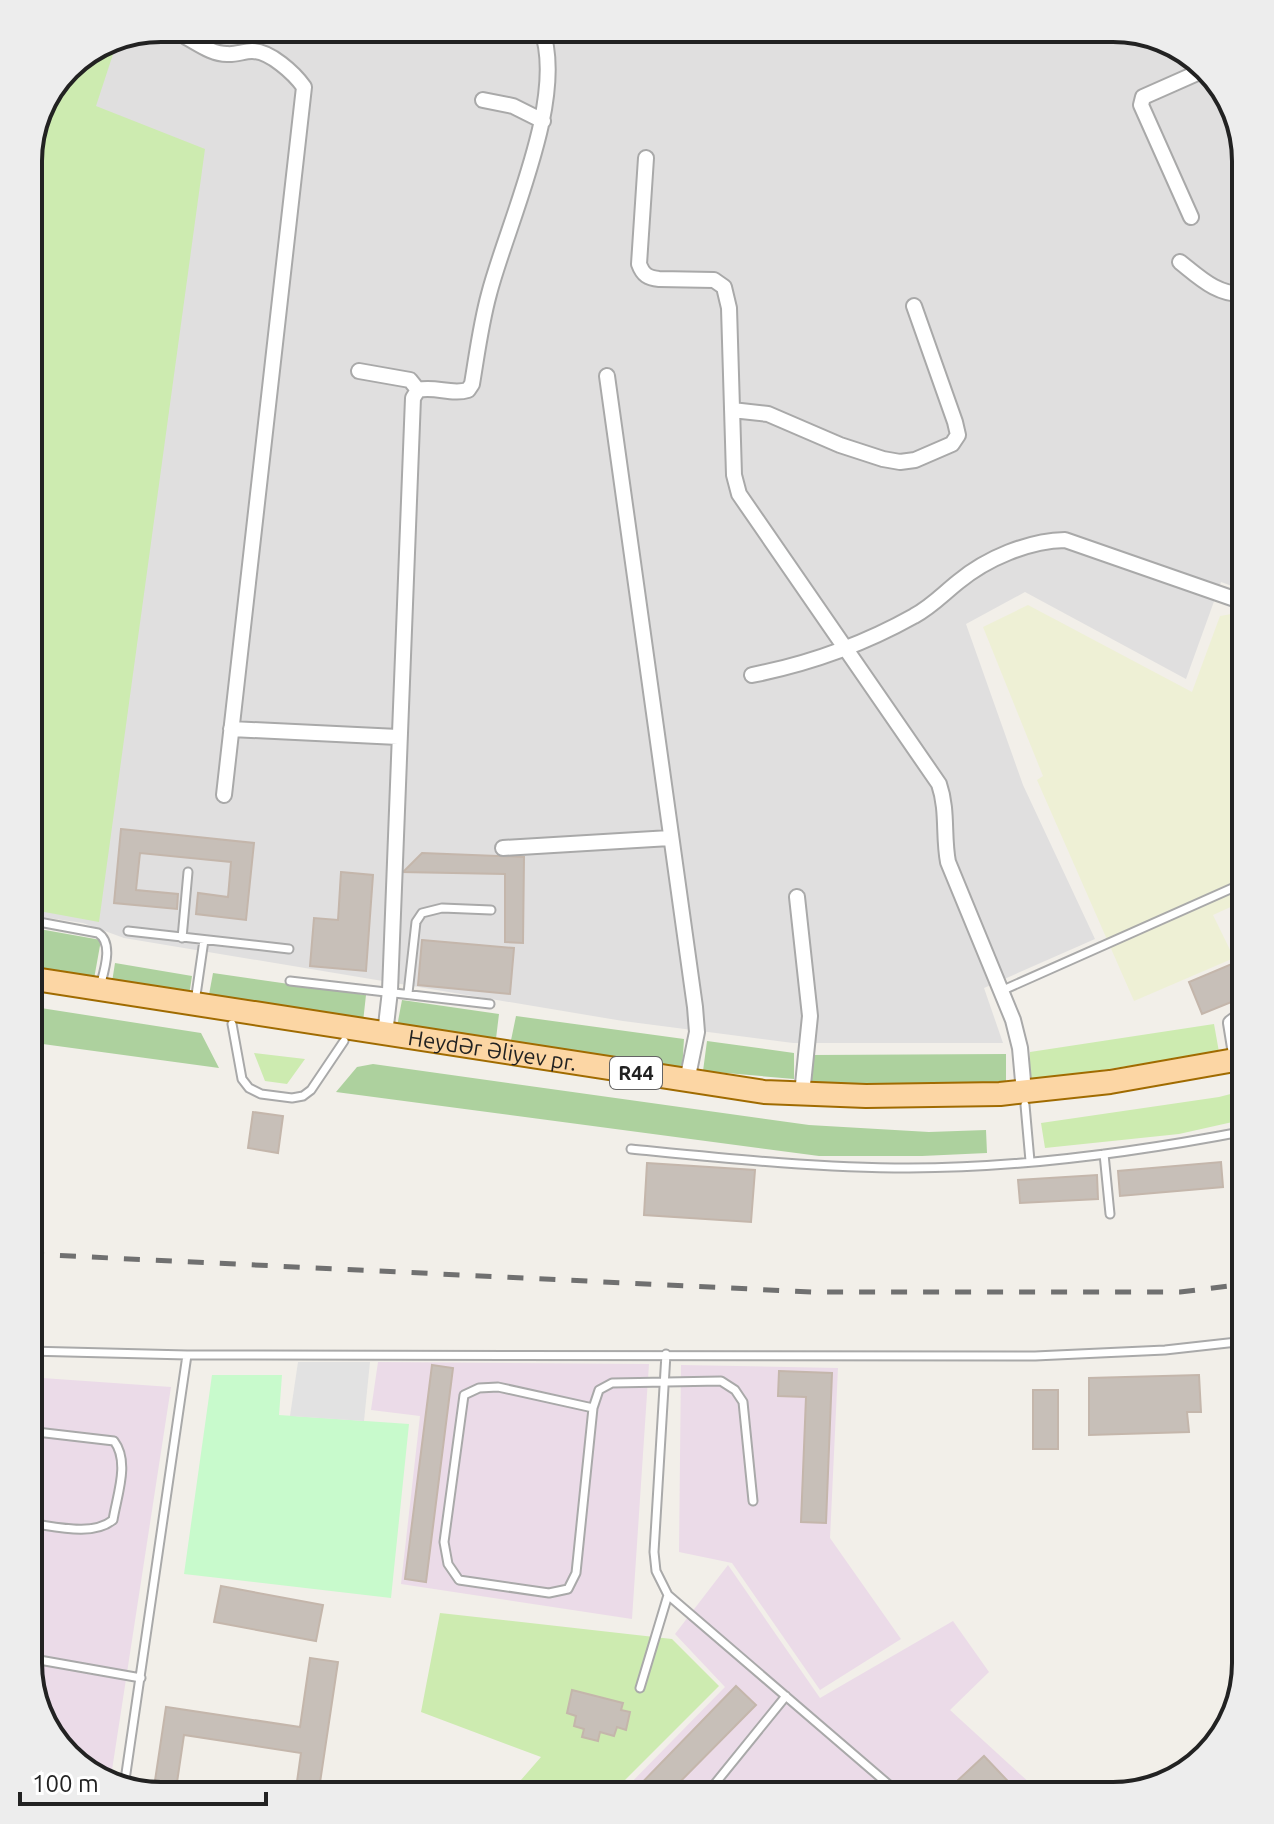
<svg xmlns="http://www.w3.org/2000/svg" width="1274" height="1824" font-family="Ubuntu,sans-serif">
	<rect width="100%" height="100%" fill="#f2efe9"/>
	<path fill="#e0dfdf" d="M161,28H1121L1180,46L1228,94L1246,161V591L1221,582L1186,679L1025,592L966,624L1023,785L1095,939L984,988L1003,1043H793L623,1021L124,938L83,923L28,915V152L73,61Z"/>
	<path fill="#ebdbe8" d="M378,1362L649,1364L632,1619L401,1584L420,1416L371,1410Z
		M681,1365L838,1368L830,1538L901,1639L820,1690L732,1563L679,1552Z
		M28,1377L171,1387L110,1783L94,1778L46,1730L28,1663Z
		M728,1565L820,1698L953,1621L989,1672L950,1710L1044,1796H618L725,1687L675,1634Z"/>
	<path fill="#eef0d5" d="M1028,605L1192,692L1220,616L1237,613L1246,616V900L1213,915L1234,958L1134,1001L1037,780L1043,776L983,627Z"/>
	<path fill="#cdebb0" d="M116,45L96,106L205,149L99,922L28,909V152L73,61Z
		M1214,1024L1219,1052L1030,1081V1052Z
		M254,1053L305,1059L287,1084L265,1081Z
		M1246,1090V1119L1179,1134L1045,1148L1041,1123L1219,1097Z
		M440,1613L672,1639L719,1686L609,1796H507L541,1757L421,1712Z"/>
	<path fill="#add19e" d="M28,927L101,940L94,979L28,967Z
		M115,963L192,976L189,996L112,982Z
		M213,973L366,995L363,1022L208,1000Z
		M402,1000L499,1014L495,1047L396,1032Z
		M28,1006L201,1033L219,1068L28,1042Z
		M516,1016L684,1039L682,1071L509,1050Z
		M707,1041L794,1053V1079L703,1071Z
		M1006,1054V1083H809L813,1055Z
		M373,1064L809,1125L929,1132L986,1130L987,1153L922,1156H819L336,1092L357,1067Z"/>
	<path fill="#c8facc" d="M212,1375H282L279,1415L409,1424L391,1598L184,1574Z"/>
	<path fill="#e2e2e2" d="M298,1362H370L364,1421L290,1416Z"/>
	<path fill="#c7bfb8" stroke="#c4b6ab" stroke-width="2" d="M121,829L254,843L246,920L196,914L198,893L228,897L231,862L140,853L136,890L178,894L177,909L114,903Z
		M422,853L524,857L523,943L505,942V874L403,872Z
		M341,872L373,875L366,971L310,966L314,918L338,920Z
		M422,940L514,948L510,994L418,985Z
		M1246,958V996L1202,1014L1189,982Z
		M253,1112L283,1116L278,1153L248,1148Z
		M1221,1162L1223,1187L1120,1196L1118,1171Z
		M647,1163L755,1170L751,1222L644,1215Z
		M1097,1175L1098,1199L1020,1203L1018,1180Z
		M432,1365L453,1368L426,1582L405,1579Z
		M779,1371L832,1373L826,1523L801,1522L806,1397L778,1396Z
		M1199,1375L1201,1412H1187L1189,1432L1089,1435V1378Z
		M1033,1390H1058V1449H1033Z
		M221,1586L323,1605L316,1641L214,1622Z
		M310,1658L338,1662L318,1796H295L301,1753L184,1735L175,1796L153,1794L166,1707L300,1727Z
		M736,1686L756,1705L666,1796H629Z
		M572,1690L623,1703L621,1710L630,1712L626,1730L617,1727L614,1736L600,1732L598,1741L582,1737L584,1729L574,1726L576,1716L567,1713Z
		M984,1756L1022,1796H941Z"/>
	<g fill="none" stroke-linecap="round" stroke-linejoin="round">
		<defs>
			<path id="service" d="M28,920L98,933C114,943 104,971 100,987
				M128,931L289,949
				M182,938L188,872
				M290,981L490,1004
				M1001,991L1246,882
				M408,993L416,922L422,913L442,908L491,910
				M195,1002L204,940
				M232,1024L242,1079L249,1088L261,1094L292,1098L303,1096L311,1090L344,1041
				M1025,1105L1030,1161
				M631,1149C723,1158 816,1168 909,1168C1019,1168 1137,1152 1246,1131
				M1104,1154L1110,1214
				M28,1351L187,1355L1035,1356L1165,1350L1246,1341
				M666,1354L654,1552L656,1571L668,1595L895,1790
				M593,1408L498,1387L479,1388L464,1395L444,1542L448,1564L459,1580L549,1593L568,1589L576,1573L593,1408L599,1390L612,1383L721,1381L735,1390L743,1402L753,1501
				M28,1523C54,1526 92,1537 113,1520C117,1495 130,1462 114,1441L28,1431
				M28,1658L141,1678
				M640,1688L668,1595
				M124,1787L187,1355
				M705,1796L786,1696"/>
			<path id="minor" d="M186,37C199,44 212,54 227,54C235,55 244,51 252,51C270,51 294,73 304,87L224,795
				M483,100L513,106L543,121
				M646,158L639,264C643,275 648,278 659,279L714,280L724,287L729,308L734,475L739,494L939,784C948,810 943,836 948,862L1013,1020L1020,1048L1024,1092
				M1191,217L1141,105L1143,97L1204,70
				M1180,262C1200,278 1218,296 1246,294
				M359,371L410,380L418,390
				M607,376L695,1007L697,1032L687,1081
				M732,410L768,414L840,445L883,459L900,462L915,460L952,444L958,435L955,422L914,306
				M752,675C808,664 864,644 914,616C931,607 943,594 958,582C987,558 1028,541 1065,540L1246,603
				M231,729L398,737
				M503,848L670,838
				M797,897L810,1016L802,1094
				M385,1034L390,991L413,398L418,390C435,386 452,395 468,390L472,384C477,354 481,323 489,294C507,224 568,97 541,28
				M1237,1060L1231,1023L1246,1012"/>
			<g id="primary">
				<path id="s1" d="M28,978L764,1092L866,1096L1000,1094L1110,1082L1246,1058"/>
			</g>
		</defs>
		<use href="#service" stroke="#a9a9a9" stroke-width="11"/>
		<use href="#minor" stroke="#a9a9a9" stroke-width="18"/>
		<use href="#primary" stroke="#a06b00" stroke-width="26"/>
		<use href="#service" stroke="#fff" stroke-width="7"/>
		<use href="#minor" stroke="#fff" stroke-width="14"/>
		<use href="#primary" stroke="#fcd6a4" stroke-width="22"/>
		<path stroke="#707070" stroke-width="5" stroke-dasharray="16 16" stroke-linecap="butt" d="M28,1254L812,1292H1180L1246,1284"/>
	</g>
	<g text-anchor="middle" stroke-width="8" stroke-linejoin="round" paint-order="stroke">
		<rect fill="#fff" stroke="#646464" stroke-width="2" x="610" y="1057" width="52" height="32" rx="6"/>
		<g font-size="20" font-weight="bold" fill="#222">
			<text x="636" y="1080">R44</text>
		</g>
		<g font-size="22" fill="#222" stroke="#fff">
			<text dy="8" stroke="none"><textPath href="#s1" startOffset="470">Heydər Əliyev pr.</textPath></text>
		</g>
	</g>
	<path d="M0 0H1274V1824H0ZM161 42H1113A119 119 0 0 1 1232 161V1663A119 119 0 0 1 1113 1782H161A119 119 0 0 1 42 1663V161A119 119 0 0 1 161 42Z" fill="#ededed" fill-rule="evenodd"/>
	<path fill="none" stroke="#222" stroke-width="4" d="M161 42H1113A119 119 0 0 1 1232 161V1663A119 119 0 0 1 1113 1782H161A119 119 0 0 1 42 1663V161A119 119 0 0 1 161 42Z"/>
	<path d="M20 1792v12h246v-12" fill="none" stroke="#222222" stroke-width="4"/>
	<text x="32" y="1792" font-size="24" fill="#222222" stroke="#ffffff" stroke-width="6" paint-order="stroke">100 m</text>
</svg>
